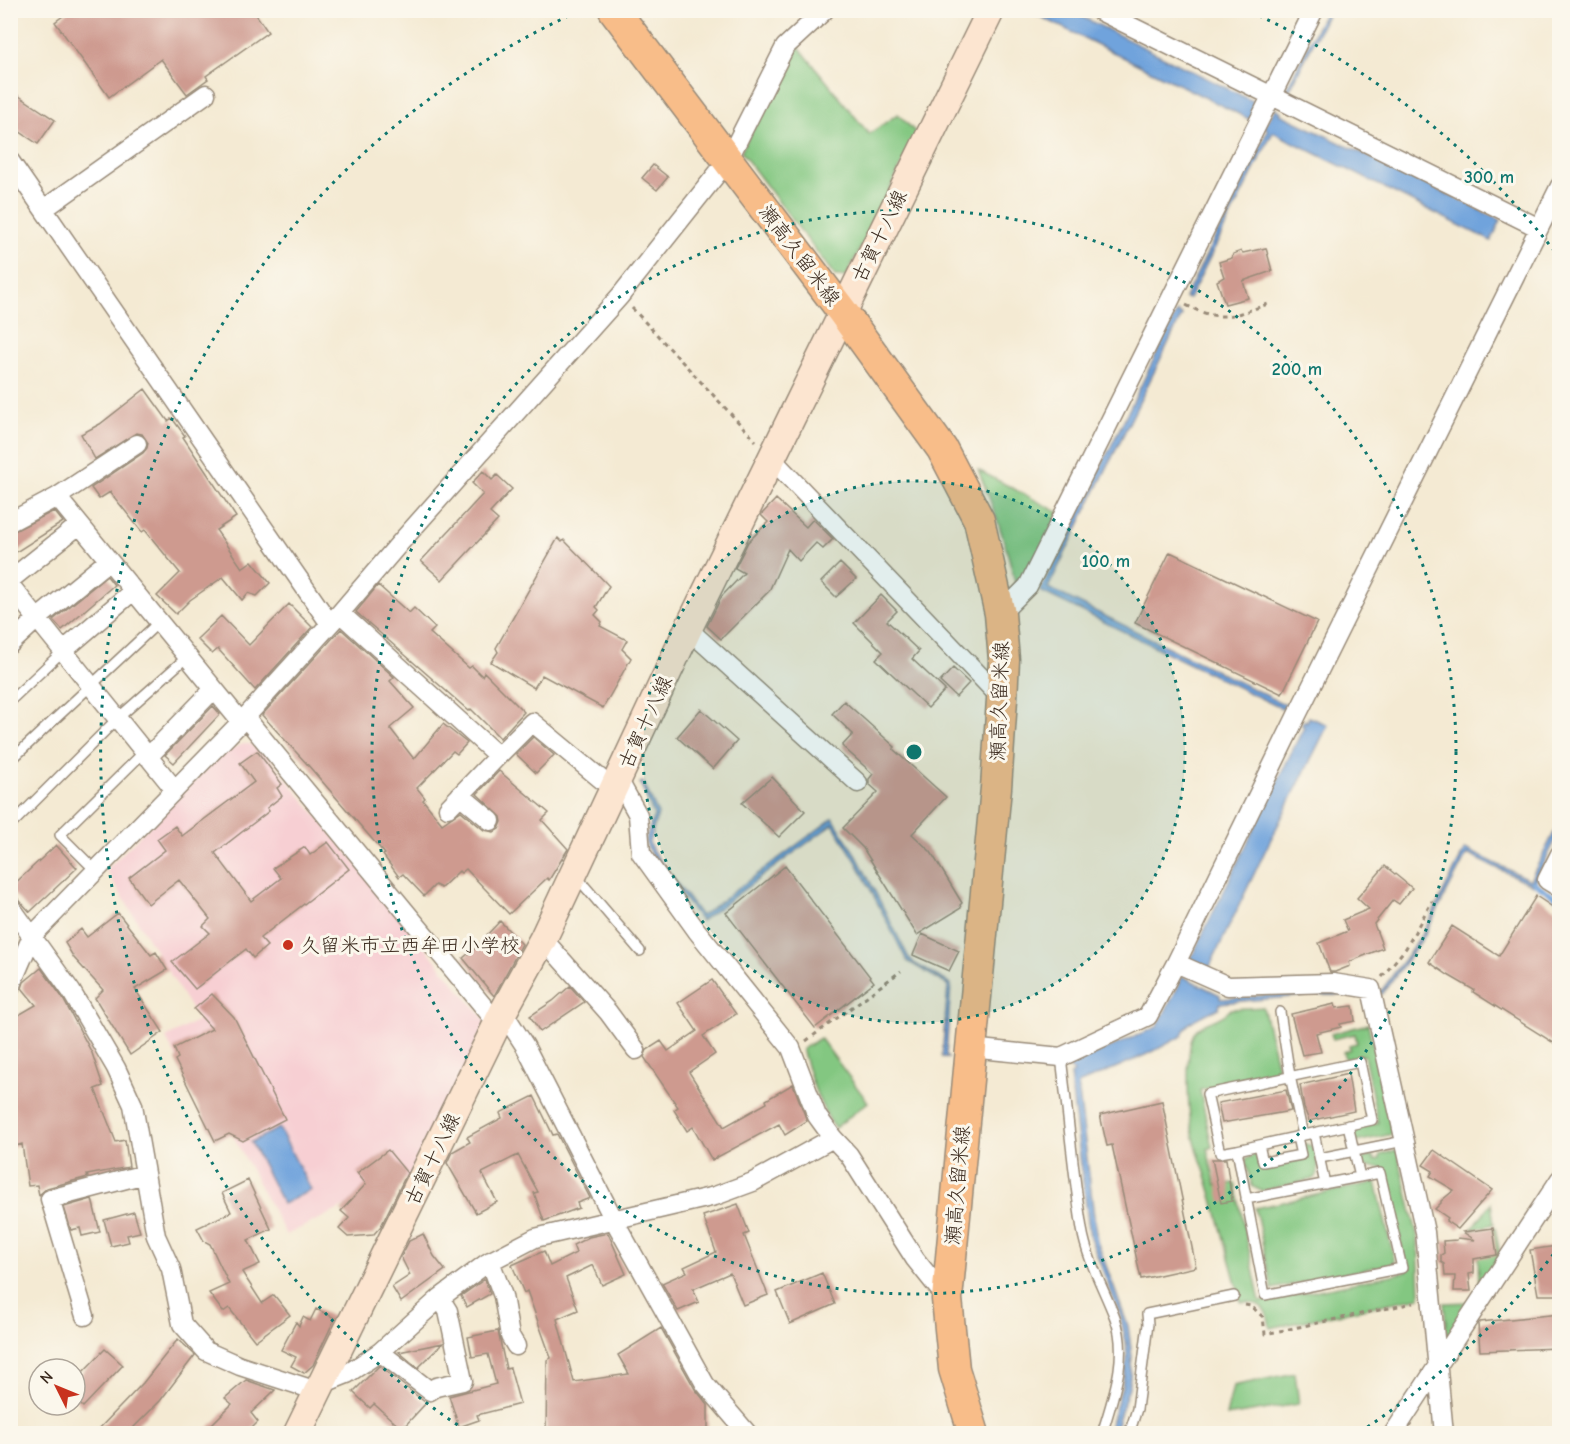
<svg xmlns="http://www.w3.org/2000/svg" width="1570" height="1444" font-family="'Comic Neue','Klee One',sans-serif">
	<rect width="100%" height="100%" fill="#fbf7ec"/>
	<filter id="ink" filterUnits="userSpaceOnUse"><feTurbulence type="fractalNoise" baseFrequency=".0167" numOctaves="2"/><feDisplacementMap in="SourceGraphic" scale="12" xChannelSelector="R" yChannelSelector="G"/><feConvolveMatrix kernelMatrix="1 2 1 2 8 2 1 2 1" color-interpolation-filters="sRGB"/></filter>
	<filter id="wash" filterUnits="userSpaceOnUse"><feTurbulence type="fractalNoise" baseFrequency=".008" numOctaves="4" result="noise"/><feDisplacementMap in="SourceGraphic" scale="24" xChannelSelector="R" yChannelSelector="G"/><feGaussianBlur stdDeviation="1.35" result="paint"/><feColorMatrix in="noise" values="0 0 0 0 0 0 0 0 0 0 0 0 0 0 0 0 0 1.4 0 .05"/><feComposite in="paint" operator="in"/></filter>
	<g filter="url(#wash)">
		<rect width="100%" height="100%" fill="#f4ead3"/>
		<path fill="#f7cfd3" d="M243,744H250L265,753L489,1025L412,1185L394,1168L350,1204L286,1235L232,1134L219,1139L166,1038L198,1020L106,870L222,753Z"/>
		<path fill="#83c781" stroke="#5f7850" stroke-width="1.5" d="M798,46L869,134L898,114L917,134L846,277L835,276L741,152L792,50Z
			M978,470L1060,513L1025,584L1015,582C1006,543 994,507 978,470Z
			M1263,1007L1279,1072L1200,1090L1212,1147L1207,1149L1216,1185L1235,1183L1260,1302L1407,1272L1385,1171L1381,1167H1363L1360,1159L1373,1156L1374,1160L1380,1159V1155L1397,1150L1418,1238L1420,1297L1270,1328C1268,1309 1261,1301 1241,1302C1230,1262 1220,1222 1208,1182C1203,1165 1195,1147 1192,1129C1188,1111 1184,1044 1196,1030C1203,1021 1220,1022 1231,1009Z
			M1368,1024L1393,1134L1357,1142L1354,1136L1358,1129L1378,1123L1364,1055L1345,1059L1343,1052L1350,1049L1349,1045L1357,1043L1355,1034L1333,1039L1331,1034Z
			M820,1038L868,1102L835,1128C818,1105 810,1076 802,1049Z
			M1306,1144L1314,1147C1316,1159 1323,1171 1313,1179L1261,1191L1252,1186L1246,1164V1159L1256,1154L1260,1168L1305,1159L1302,1145Z
			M1376,1182L1395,1263L1272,1289L1255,1208Z
			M1491,1203L1494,1224L1471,1230Z
			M1495,1228L1500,1256L1479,1291L1478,1253L1473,1251L1474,1234Z
			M1469,1302L1451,1335H1447L1444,1303Z
			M1295,1373L1299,1404L1226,1416L1233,1386Z"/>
		<path fill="#70a3dc" stroke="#56667d" stroke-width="1.5" d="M1029,11H1070L1261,105L1253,121Z
			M1325,11H1329L1287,95L1284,94Z
			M1276,108L1281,112L1280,114L1501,220L1491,241L1273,132L1189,299L1185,298L1268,130L1264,126Z
			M1177,312L1182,315L1048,588L1286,705L1292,711L1288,714L1285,710L1040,591Z
			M1309,717L1328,725L1267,847L1209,968L1190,960L1304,727L1301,724L1305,720L1307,722Z
			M643,782L658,814L649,842L653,851L701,916L833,818L859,860L909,958L914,963L951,984L946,1055L948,1058L942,1057L948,985L907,961L856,861L833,824L701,921L650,853L645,841L654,815L640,783Z
			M1559,823V833L1533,885L1467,854L1423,938L1382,994H1379V990H1382L1423,933L1465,849L1530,880Z
			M1182,976L1220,995V999L1335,990L1354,995H1313L1220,1003L1219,1008C1205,1015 1186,1019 1182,1036L1152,1052L1078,1084L1097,1241L1128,1326L1132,1357L1129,1387L1114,1433H1108L1122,1386L1127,1360L1126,1342L1120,1315L1090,1237L1070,1075L1074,1072L1070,1069V1065L1157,1027L1179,985Z
			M988,1059L1053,1066V1069L988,1063Z
			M279,1128L311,1190L283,1204L251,1142Z"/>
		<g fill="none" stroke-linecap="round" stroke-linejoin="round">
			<path stroke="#70a3dc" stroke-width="5" d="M1535,883L1560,900"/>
		</g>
		<g id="blocks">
			<path fill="#ce9a8f" d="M71,10H253L268,32L206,76L208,79L187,94L161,59L109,97L55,22Z
				M10,90L55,120L38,144L10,125Z
				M653,165L668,177L657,190L642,178Z
				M1266,248L1272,271L1243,281L1248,298L1225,304L1217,281L1224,277L1219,262L1232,258L1233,254L1241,251L1243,253Z
				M145,389L168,421L172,418L185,436L183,437L236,517L216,530L242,568L252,561L270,583L257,596L248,593L242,600L223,577L190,600L176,614L157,596L180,573L145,530L142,532L110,492L99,499L91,488L143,453L147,448L148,443L142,434L136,433L95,459L81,434L100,424Z
				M483,471L492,480L497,475L512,489L490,513L498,520L442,580L421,561L483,494L472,483Z
				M776,499L806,527L813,519L833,539L823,549L816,543L799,561L788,549L769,591L721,639L707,626L722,596L744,573L735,568L748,542L768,522L761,515Z
				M54,511L63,522L10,556V533Z
				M558,538L562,542L564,540L609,586L596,607L599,610L595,615L602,622L600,626L627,640L622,649L631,658L603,708L542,675L534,688L491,662L498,652L496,648Z
				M1170,552L1317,622L1282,694L1135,623Z
				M840,563L856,579L836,597L821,582Z
				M107,576L114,585L62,630L53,620Z
				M378,585L409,613L414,608L435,628L430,633L469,668L472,666L482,676L484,672L524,712L500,738L471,709L469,711L356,612Z
				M881,595L897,611L887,621L919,651L912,659L945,690L928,708L876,659L883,652L854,623Z
				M289,604L312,627L255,690L218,649L212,654L197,639L221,616L249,645Z
				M341,629L394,677L390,681L414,708L390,728L414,759L443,724L467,743L457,754L453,751L417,788L425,798L423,800L442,824L461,811L484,830L494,832L499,829L502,822L501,817L477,794L499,771L549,813L542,820L568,849L549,880L547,878L509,914L466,869L461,873L459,871L441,888L435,885L424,896L403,874L399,877L383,855L385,854L307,764L262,715Z
				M953,668L969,683L956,697L940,682Z
				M844,701L895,747L893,749L946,797L912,834L931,852L962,903L960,905L961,908L917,935L863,848L843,828L878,792L869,784V779L873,774L842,746L853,734L832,714Z
				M213,706L220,714L174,763L165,755Z
				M701,709L737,741L713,769L677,737Z
				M533,737L554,755L536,773L516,754Z
				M257,751L282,784L277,788L282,796L267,808L269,811L215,853L251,901L281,878L273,868L305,847L310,855L328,842L349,869L260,938L267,946L253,958L246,949L195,989L172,962L210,933L203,926L210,919L179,880L148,904L129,878L165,850L157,839L175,826L182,836L254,782L240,763Z
				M772,777L805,811L779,837L742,803Z
				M56,845L77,868L30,912L10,890V888Z
				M785,866L874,982L815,1028L726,913Z
				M1385,866L1412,888L1399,904L1393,900L1374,924L1383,948L1349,962L1350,966L1335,972H1330L1319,943L1348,931L1343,920L1369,909L1357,898Z
				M1536,896L1560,912V1047L1473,992L1474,990L1448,975L1429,962L1452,926L1499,956Z
				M118,913L151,955L156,952L167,970L135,989L163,1032L130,1055L95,998L103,990L74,958L65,943L81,929L87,937Z
				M500,921L522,944L494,996L463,958L485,940L484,938Z
				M922,934L959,951L949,971L913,955Z
				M41,968L62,997L92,1053L103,1086L95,1089L116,1142L125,1140L129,1167L87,1175L88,1177L47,1188L39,1195L37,1185L28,1186L22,1144L10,1148V1020L36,1005L22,988L24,982Z
				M712,980L736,1014L703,1036L715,1054L689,1072L724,1127L767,1103L766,1100L793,1084L807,1121L785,1135L779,1124L712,1160L693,1127L687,1131L674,1110L678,1107L644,1057L647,1050L661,1041L668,1051L697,1031L678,1003Z
				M570,986L584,1002L540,1032L530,1016L553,1001Z
				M212,994L234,1017L285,1119L243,1141L229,1134L215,1141L175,1060L178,1058L174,1048L212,1029L194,1009Z
				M1335,1004L1336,1008L1353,1006L1355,1021L1340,1024L1341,1027L1316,1033L1321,1052L1302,1055L1291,1014Z
				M1348,1074L1354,1111L1309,1121L1304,1108L1300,1085Z
				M1286,1090L1291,1111L1222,1123L1218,1103Z
				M534,1096L553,1135L557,1134L590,1198L577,1203L579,1208L544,1221L534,1193L538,1192L518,1155L482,1173L497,1202L476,1213L447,1163L452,1152L470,1142L467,1137L502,1118L500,1113Z
				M1162,1101L1196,1267L1141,1279L1112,1145L1107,1146L1100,1115Z
				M388,1150L407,1173L381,1226L373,1235L348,1237L339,1229L349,1218L341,1211L366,1184L357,1173Z
				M1434,1150L1492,1190L1458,1229L1446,1221L1448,1218L1435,1209L1441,1203V1201L1454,1190L1430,1176L1433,1171L1423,1165Z
				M1212,1159H1226L1232,1201L1221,1203Z
				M248,1180L271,1229L248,1240L260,1264L242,1272L262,1303L274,1295L290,1315L255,1341L229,1308L223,1312L209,1293L229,1284L210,1244L204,1241L197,1228L231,1212L222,1193Z
				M92,1199L100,1232L82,1236L80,1228L71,1230L64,1207Z
				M738,1204L749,1233L744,1235L768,1295L743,1305L730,1273L693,1289L699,1302L678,1311L662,1283L687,1272L684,1267L716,1252L703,1216Z
				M134,1212L140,1232L127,1235L129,1242L111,1246L104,1220Z
				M1493,1228L1497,1255L1474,1259V1273L1469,1274L1471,1291H1454L1455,1276H1445L1444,1264L1441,1262V1255L1444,1253L1443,1241L1457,1240L1458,1238L1475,1240L1463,1232Z
				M608,1233L626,1274L602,1285L593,1265L566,1278L578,1310L557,1319L574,1382L629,1374L618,1355L661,1328L695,1389L708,1405V1434H546L547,1360L551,1358L527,1291L524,1293L512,1265L544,1251L550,1266L576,1253L573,1245L589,1237Z
				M423,1234L434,1256L445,1270L401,1302L392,1287L410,1275L401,1257L409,1241Z
				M1556,1246L1560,1263V1295H1538L1530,1250Z
				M822,1273L835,1304L790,1324L777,1292Z
				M485,1279L490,1294L467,1307L461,1296Z
				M316,1309L335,1318L313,1365L304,1373L291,1366L296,1357L281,1350L296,1322L299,1326L303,1317L310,1321Z
				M1560,1314V1348L1480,1351L1478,1324L1480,1322Z
				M498,1331L506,1369L510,1368L520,1404L477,1415L479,1420L459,1427L449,1396L496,1384L488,1354L472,1357L468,1337Z
				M178,1339L195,1355L160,1401L127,1434H94L143,1383Z
				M443,1343L418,1368L399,1352Z
				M105,1349L123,1365L83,1407L75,1399V1380Z
				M379,1366L426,1403L402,1429L374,1404L370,1408L353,1392Z
				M246,1380L275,1390L251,1413L258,1422L246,1434H202L232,1404L225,1398Z"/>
		</g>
	</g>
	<g filter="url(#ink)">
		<use href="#blocks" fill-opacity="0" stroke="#988a78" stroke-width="1.5"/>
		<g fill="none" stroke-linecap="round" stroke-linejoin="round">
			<defs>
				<path id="lane" d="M10,701L63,651
					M10,761L159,622
					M10,826L117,719L187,657
					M95,870L60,835L144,752
					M576,876L640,951
					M1280,1012L1290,1076L1303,1135
					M1061,1057C1068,1114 1073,1172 1082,1229C1087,1260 1104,1289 1115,1318C1129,1356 1113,1397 1102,1434
					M1348,1125L1360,1177
					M1314,1133L1325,1184
					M1259,1145L1263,1162L1301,1155L1297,1137
					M1237,1150L1220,1153L1207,1094L1360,1062L1372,1120L1237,1150L1265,1295L1402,1268L1380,1173L1246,1199
					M1320,1158L1404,1141
					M1129,1434L1137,1409L1148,1324L1147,1314L1234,1296"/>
				<path id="street" d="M1098,10L1539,228
					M10,161L330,624
					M44,209L206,94
					M771,458L1002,699
					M57,497L241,722
					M10,522L57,497L137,444
					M10,580L79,525
					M10,585L175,790
					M340,613L498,756L532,722L613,789
					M1000,614L1028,586L1314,10
					M688,629L858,783
					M10,644L37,619L108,561
					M63,651L133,591
					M245,717L498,1024
					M148,757L214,689
					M618,779L638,815L641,853L697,931L791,1048L817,1116L833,1138L849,1155L915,1259L947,1299
					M460,795L491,821
					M448,808L498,756
					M1560,854L1547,880L1560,888
					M10,906L71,991L116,1068L133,1105L156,1236L171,1269L182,1324L206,1351L240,1366L317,1391
					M543,939L608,1012L636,1050
					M1176,963L1228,986L1333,983L1371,989L1425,1232L1444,1434
					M10,987L32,936L241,722L340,613L399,544L620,296L728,160L785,47L825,10
					M503,1012L525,1046L614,1220L705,1384L748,1434
					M970,1048L1061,1057L1148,1016L1176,963L1297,715L1560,186
					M490,1261L503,1296L510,1336L516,1346
					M85,1316L50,1199L145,1174
					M380,1352L430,1391L436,1387L463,1381L448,1311L440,1298
					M322,1384L347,1374L380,1352L440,1298L487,1263L535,1238L715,1196L753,1182L833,1138
					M1393,1434L1560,1179"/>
				<path id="secondary" d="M297,1434L503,1012L543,939L688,629L991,10"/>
				<path id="primary" d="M614,10L842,311L942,449L979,520L1000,614L1004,660L1002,699L996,788L947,1299L954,1369L974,1434"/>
			</defs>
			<use href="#lane" stroke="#988a78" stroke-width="12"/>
			<use href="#street" stroke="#988a78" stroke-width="21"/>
			<use href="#secondary" stroke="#988a78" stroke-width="30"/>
			<use href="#primary" stroke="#988a78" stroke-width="33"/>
			<path stroke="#988a78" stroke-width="3" stroke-dasharray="4.5 4.5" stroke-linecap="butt" d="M1186,305C1222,324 1235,315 1271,303
				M632,308L756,441
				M1382,977L1406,948L1432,901
				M806,1041L901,971
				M1245,1305L1251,1306L1263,1317L1265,1334L1413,1303"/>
			<use href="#lane" stroke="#fff" stroke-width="9"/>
			<use href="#street" stroke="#fff" stroke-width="18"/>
			<use href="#secondary" stroke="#fce5d0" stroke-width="27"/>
			<use href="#primary" stroke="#f8bd89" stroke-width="30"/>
		</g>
	</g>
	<circle cx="914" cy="752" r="271" fill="#0f766e" fill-opacity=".12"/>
	<g fill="none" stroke="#0f766e" stroke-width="3" stroke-dasharray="3 6">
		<circle cx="914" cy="752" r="271"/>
		<circle cx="914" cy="752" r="542"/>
		<path d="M1559 1247A813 813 0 0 1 1363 1430M465 1430A813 813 0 0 1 577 12M1251 12A813 813 0 0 1 1559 257"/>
	</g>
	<circle fill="#c8321e" stroke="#fbf7ec" stroke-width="2" cx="288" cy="945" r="6"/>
	<g text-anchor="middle" stroke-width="6" stroke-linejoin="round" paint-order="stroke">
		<g font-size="20" fill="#3b2a1e" stroke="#fbf7ec">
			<text transform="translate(879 236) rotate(-64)" y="7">古賀十八線</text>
			<text transform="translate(800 255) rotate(53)" y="7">瀬高久留米線</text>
			<text transform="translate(999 701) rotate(-88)" y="7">瀬高久留米線</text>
			<text transform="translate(645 722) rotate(-65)" y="7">古賀十八線</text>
			<text transform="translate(432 1159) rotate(-64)" y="7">古賀十八線</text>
			<text transform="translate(957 1185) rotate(-85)" y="7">瀬高久留米線</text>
		</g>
		<g font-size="20" fill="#3b2a1e" stroke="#fbf7ec" text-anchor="start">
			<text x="300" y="952">久留米市立西牟田小学校</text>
		</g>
	</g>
	<circle cx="914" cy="752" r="9" fill="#0f766e" stroke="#fbf7ec" stroke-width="3"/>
	<g font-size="18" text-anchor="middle" font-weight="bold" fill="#0f766e" stroke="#fbf7ec" stroke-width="6" stroke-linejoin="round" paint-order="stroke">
		<text x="1489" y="183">300 m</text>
		<text x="1297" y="375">200 m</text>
		<text x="1106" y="567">100 m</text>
	</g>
	<rect width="1570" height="1444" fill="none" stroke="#fbf7ec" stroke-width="36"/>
	<g transform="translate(57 1387) rotate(313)"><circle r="28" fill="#fbf7ec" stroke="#aea59a" stroke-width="1.5"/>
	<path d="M0-4.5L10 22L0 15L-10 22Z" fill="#c8321e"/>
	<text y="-9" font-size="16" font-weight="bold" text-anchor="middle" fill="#3b2a1e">N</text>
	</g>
</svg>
